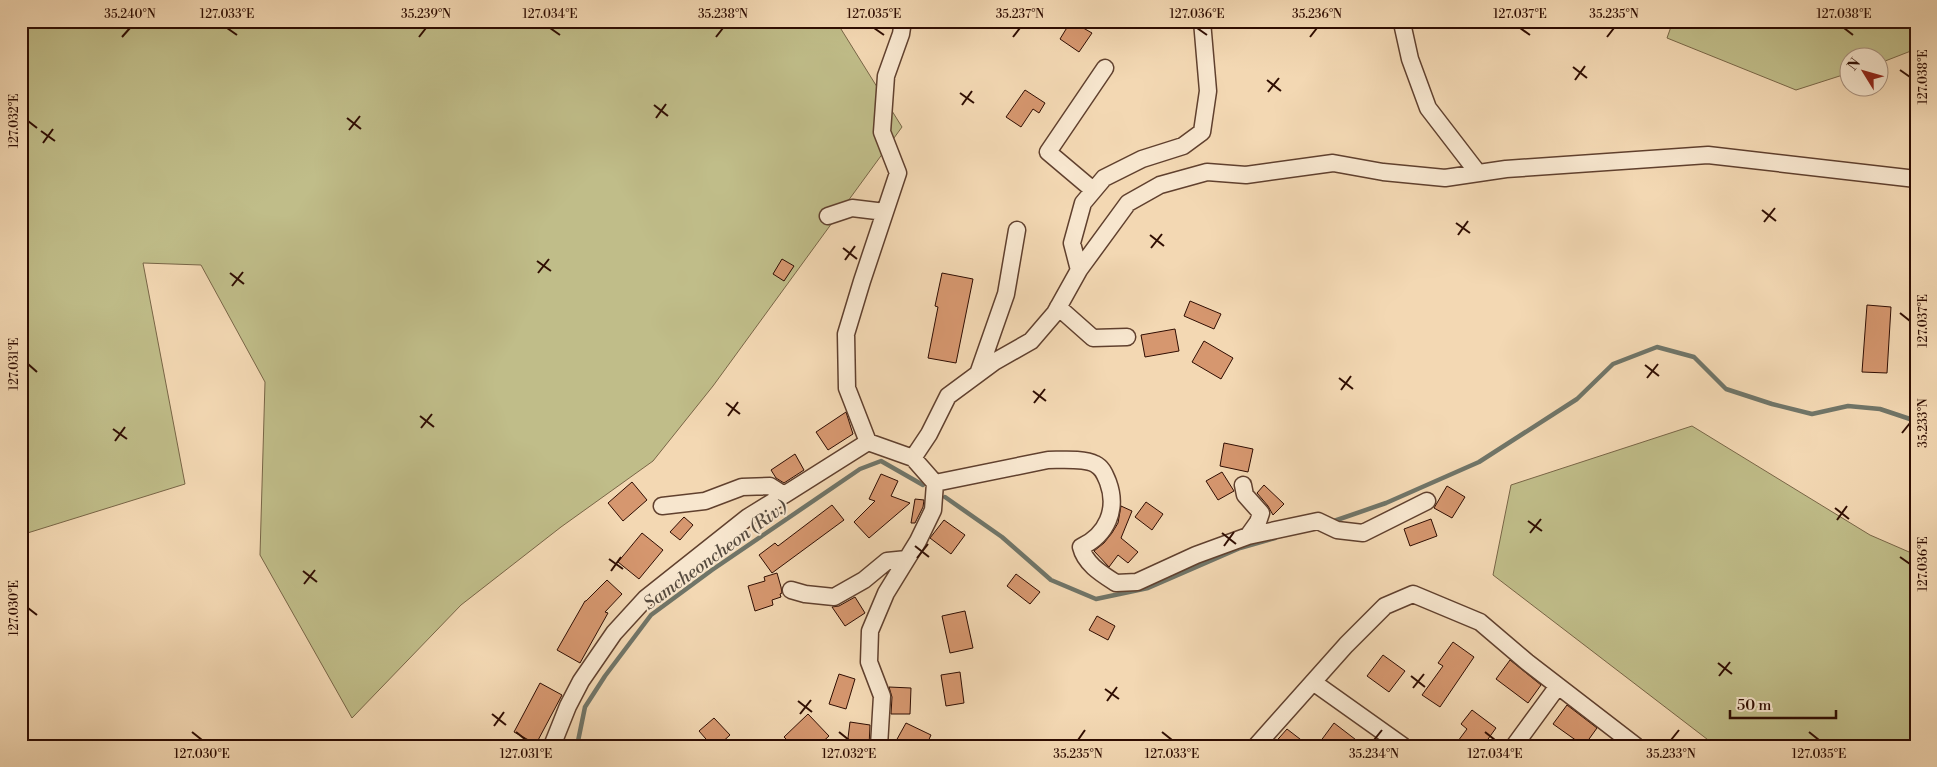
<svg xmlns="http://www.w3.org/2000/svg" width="1937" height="767" font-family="'Libre Bodoni',serif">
	<rect width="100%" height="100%" fill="#f3d8b3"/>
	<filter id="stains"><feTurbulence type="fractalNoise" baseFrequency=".004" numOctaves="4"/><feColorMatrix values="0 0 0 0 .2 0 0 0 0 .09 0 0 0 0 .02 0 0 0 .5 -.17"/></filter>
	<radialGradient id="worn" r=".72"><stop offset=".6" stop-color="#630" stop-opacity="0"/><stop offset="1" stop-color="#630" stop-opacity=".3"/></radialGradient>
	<path fill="#c0bd89" stroke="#786546" d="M21,21H836L902,127L713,386L653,461L561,527L461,605L352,718L260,555L265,382L201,265L143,263L185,484L21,535Z
		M1673,21H1916V49L1880,63V58H1850L1849,73L1796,90L1667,38Z
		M1692,426L1870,535L1916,555V746H1716L1493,575L1511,485Z"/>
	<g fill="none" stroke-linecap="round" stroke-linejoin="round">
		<path stroke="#707568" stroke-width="4.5" d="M945,497L1002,537L1051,580L1096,599L1148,588L1240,548L1275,538
			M1331,522L1386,503L1479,462L1577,399L1613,364L1657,347L1694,357L1726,389L1772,404L1812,414L1848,406L1880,409L1916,421
			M577,746L585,707L605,676L651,615L712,570L860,469L881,461L923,485"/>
	</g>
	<path fill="#d6976f" stroke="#2f0d02" d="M1071,21L1092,33L1079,52L1060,39Z
		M1025,90L1045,103L1039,113L1033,109L1021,127L1006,117Z
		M782,259L794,266L784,281L773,274Z
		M942,273L973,279L956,363L928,358L938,307L935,306Z
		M1190,301L1221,314L1214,329L1184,316Z
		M1867,305L1891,307L1887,373L1862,372Z
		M1175,329L1179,351L1145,357L1141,335Z
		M1204,341L1233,358L1221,379L1192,362Z
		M846,412L853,434L828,450L816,432Z
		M1224,443L1253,449L1248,472L1220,466Z
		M795,454L804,470L784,483L776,478L771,470Z
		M1222,472L1234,491L1218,500L1206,481Z
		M881,474L898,481L891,496L910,503L869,538L854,522L875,501L869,499Z
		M632,482L647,500L623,521L608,503Z
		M1264,485L1284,504L1273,515L1268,506L1257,493Z
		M1447,486L1465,497L1452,518L1434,508Z
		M915,499L924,500L923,507L915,523H911Z
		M1146,502L1163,514L1152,530L1135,517Z
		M832,505L844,520L772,573L759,555L775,543L778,546Z
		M1121,506L1132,511L1121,538L1138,552L1128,563L1118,555L1109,567L1094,551L1104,543L1112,533L1118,523Z
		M684,517L693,525L680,540L670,532Z
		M1431,519L1437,536L1410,546L1404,529Z
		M944,520L965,535L951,554L930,538Z
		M642,533L663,550L639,579L618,562Z
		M777,573L781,587L782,593L780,594L781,597L772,600L773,605L755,611L748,586L765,581L764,577Z
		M1016,574L1040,592L1030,604L1007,586Z
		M607,580L622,594L605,612L608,613L580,663L557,650L585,601H586Z
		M855,597L865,613L845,626L832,607L839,606Z
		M965,611L973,648L950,653L942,616Z
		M1097,616L1115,626L1108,640L1089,630Z
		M1453,642L1474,657L1440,707L1422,695L1443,666L1438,663Z
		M1383,655L1405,671L1389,692L1367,676Z
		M1510,660L1541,685L1528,703L1496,679Z
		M960,672L964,703L946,706L941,675Z
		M839,674L855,679L846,709L829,704Z
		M540,683L562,695L536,744L514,732Z
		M889,687L911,688L910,714H891L892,697Z
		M1567,705L1597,728L1584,746L1553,724Z
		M1472,710L1496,728L1483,746H1465L1458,741L1467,729L1461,724Z
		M808,714L829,736L818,746H793L784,737Z
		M714,718L730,735L718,746H712L699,731Z
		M850,722L870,725L869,746H847Z
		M906,723L931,735L926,746H906L896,741Z
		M1334,723L1364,746H1317Z
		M1287,729L1309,746H1272Z"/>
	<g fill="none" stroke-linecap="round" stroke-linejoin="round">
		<defs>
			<path id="street" d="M1404,21L1402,23L1410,59L1428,108L1478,173
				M1093,190L1048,152L1105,68
				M828,216L852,208L885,212
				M1079,270L1072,243L1083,203L1104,178L1142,159L1183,146L1202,132L1208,91L1202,21
				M1058,307L1093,338L1127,337
				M978,374L1006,294L1017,230
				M868,442L847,388L846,334L862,281L898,173L882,132L886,76L901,34L903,21
				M913,458L929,434L948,396L994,362L1031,341L1055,313L1079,270L1128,203L1160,185L1207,172L1246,175L1333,163L1383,172L1445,178L1506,169L1708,155L1916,179
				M935,483L1048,460C1061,460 1084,458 1095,464C1103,468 1105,475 1108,482C1118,509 1107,535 1081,547C1085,564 1102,574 1116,583L1137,582L1196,555L1248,536L1318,521L1337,530L1363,533L1427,501
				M1243,485L1245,495L1261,513L1258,522L1248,536
				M662,506L705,501L742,487L770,486L784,495L868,442L913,458L935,483L933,510L918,541L886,593L870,631L869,662L882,696L879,746
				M791,590L805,594L834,597L864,580L887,561L907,559
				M1313,682L1403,746
				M552,746L568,706L581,681L614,633L646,598L748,517L784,495
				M1256,746L1346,645L1385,606L1413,594L1480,622L1527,662L1636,746
				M1514,746L1558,686"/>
		</defs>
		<use href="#street" stroke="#60402e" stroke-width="19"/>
		<use href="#street" stroke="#f7e6ce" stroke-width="16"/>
	</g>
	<path fill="none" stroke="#2f0d02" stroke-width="2" d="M227,28L237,35M550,28L560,35M874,28L884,35M1197,28L1207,35M1520,28L1530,35M1844,28L1853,35M122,37L130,28M419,37L426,28M716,37L723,28M1013,37L1020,28M1310,37L1317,28M1607,37L1614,28M1573,67L1587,78M1900,70L1910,77M1267,80L1281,91M1575,80L1585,66M1268,92L1279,78M960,93L974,103M654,105L668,116M962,105L972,91M347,118L361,129M656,118L666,104M28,121L37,128M349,130L360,116M41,131L55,141M43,143L53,129M1762,210L1776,221M1764,222L1775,208M1456,223L1470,233M1150,235L1164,246M1458,235L1468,221M843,248L857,259M1151,248L1162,234M845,260L855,246M537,261L551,271M230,273L244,284M538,273L549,259M232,286L243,272M1900,313L1910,321M28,364L37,372M1645,365L1659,376M1339,378L1353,389M1647,378L1658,364M1341,390L1351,376M1033,391L1046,401M726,403L740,414M1034,403L1045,389M420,416L434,427M728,416L738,402M421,428L432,414M113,429L127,439M1902,433L1910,423M115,441L125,427M1835,508L1849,519M1837,520L1847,506M1528,521L1542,531M1222,533L1236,544M1530,533L1541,519M915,546L929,557M1224,546L1234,532M1900,557L1910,564M917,558L928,544M609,559L623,569M303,571L317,582M611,571L621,557M304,584L315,570M28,608L37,615M1718,663L1732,674M1411,676L1425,687M1719,676L1730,662M1413,688L1424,674M1105,689L1119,699M798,701L812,712M1107,701L1117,687M492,714L506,725M800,714L811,700M494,726L504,712M192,732L202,740M516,732L526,740M839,732L849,740M1162,732L1172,740M1485,732L1495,740M1809,732L1819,740M1078,740L1085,730M1374,740L1382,730M1671,740L1679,730"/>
	<g text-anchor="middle" stroke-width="4" stroke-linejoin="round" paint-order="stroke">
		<g font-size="18" font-style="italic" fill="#554a3e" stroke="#f7e6ce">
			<text transform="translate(715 555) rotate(-36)" y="6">Samcheoncheon (Riv.)</text>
		</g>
	</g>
	<rect width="1937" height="767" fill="none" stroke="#f3d8b3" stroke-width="55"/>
	<g transform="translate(1864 72) rotate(307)"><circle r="24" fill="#f7e6ce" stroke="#a78f7c"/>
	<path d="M0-4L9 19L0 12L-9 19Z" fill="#8f2418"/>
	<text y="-8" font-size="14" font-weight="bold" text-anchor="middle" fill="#2f0d02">N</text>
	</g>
	<path d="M1730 710v8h106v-8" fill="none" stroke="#2f0d02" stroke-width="2.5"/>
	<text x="1737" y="710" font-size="15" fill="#2f0d02" stroke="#f7e6ce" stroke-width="4" paint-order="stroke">50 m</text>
	<rect x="28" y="28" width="1882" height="712" fill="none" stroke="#2f0d02" stroke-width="2"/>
	<g font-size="12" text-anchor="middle" fill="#2f0d02">
		<text x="130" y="18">35.240°N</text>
		<text x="227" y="18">127.033°E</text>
		<text x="426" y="18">35.239°N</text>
		<text x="550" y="18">127.034°E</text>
		<text x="723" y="18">35.238°N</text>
		<text x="874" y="18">127.035°E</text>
		<text x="1020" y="18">35.237°N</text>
		<text x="1197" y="18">127.036°E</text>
		<text x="1317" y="18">35.236°N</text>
		<text x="1520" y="18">127.037°E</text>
		<text x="1614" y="18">35.235°N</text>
		<text x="1844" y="18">127.038°E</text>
		<text transform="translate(1923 77) rotate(-90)" y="4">127.038°E</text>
		<text transform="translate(14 121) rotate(-90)" y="4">127.032°E</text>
		<text transform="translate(1923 321) rotate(-90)" y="4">127.037°E</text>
		<text transform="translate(14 364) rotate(-90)" y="4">127.031°E</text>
		<text transform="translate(1923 423) rotate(-90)" y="4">35.233°N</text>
		<text transform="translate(1923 564) rotate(-90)" y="4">127.036°E</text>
		<text transform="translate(14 608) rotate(-90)" y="4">127.030°E</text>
		<text x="202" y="758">127.030°E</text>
		<text x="526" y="758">127.031°E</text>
		<text x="849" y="758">127.032°E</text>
		<text x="1078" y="758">35.235°N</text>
		<text x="1172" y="758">127.033°E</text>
		<text x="1374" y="758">35.234°N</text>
		<text x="1495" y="758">127.034°E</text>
		<text x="1671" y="758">35.233°N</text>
		<text x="1819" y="758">127.035°E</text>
	</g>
	<rect width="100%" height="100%" filter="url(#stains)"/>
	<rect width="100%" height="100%" fill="url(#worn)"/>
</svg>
